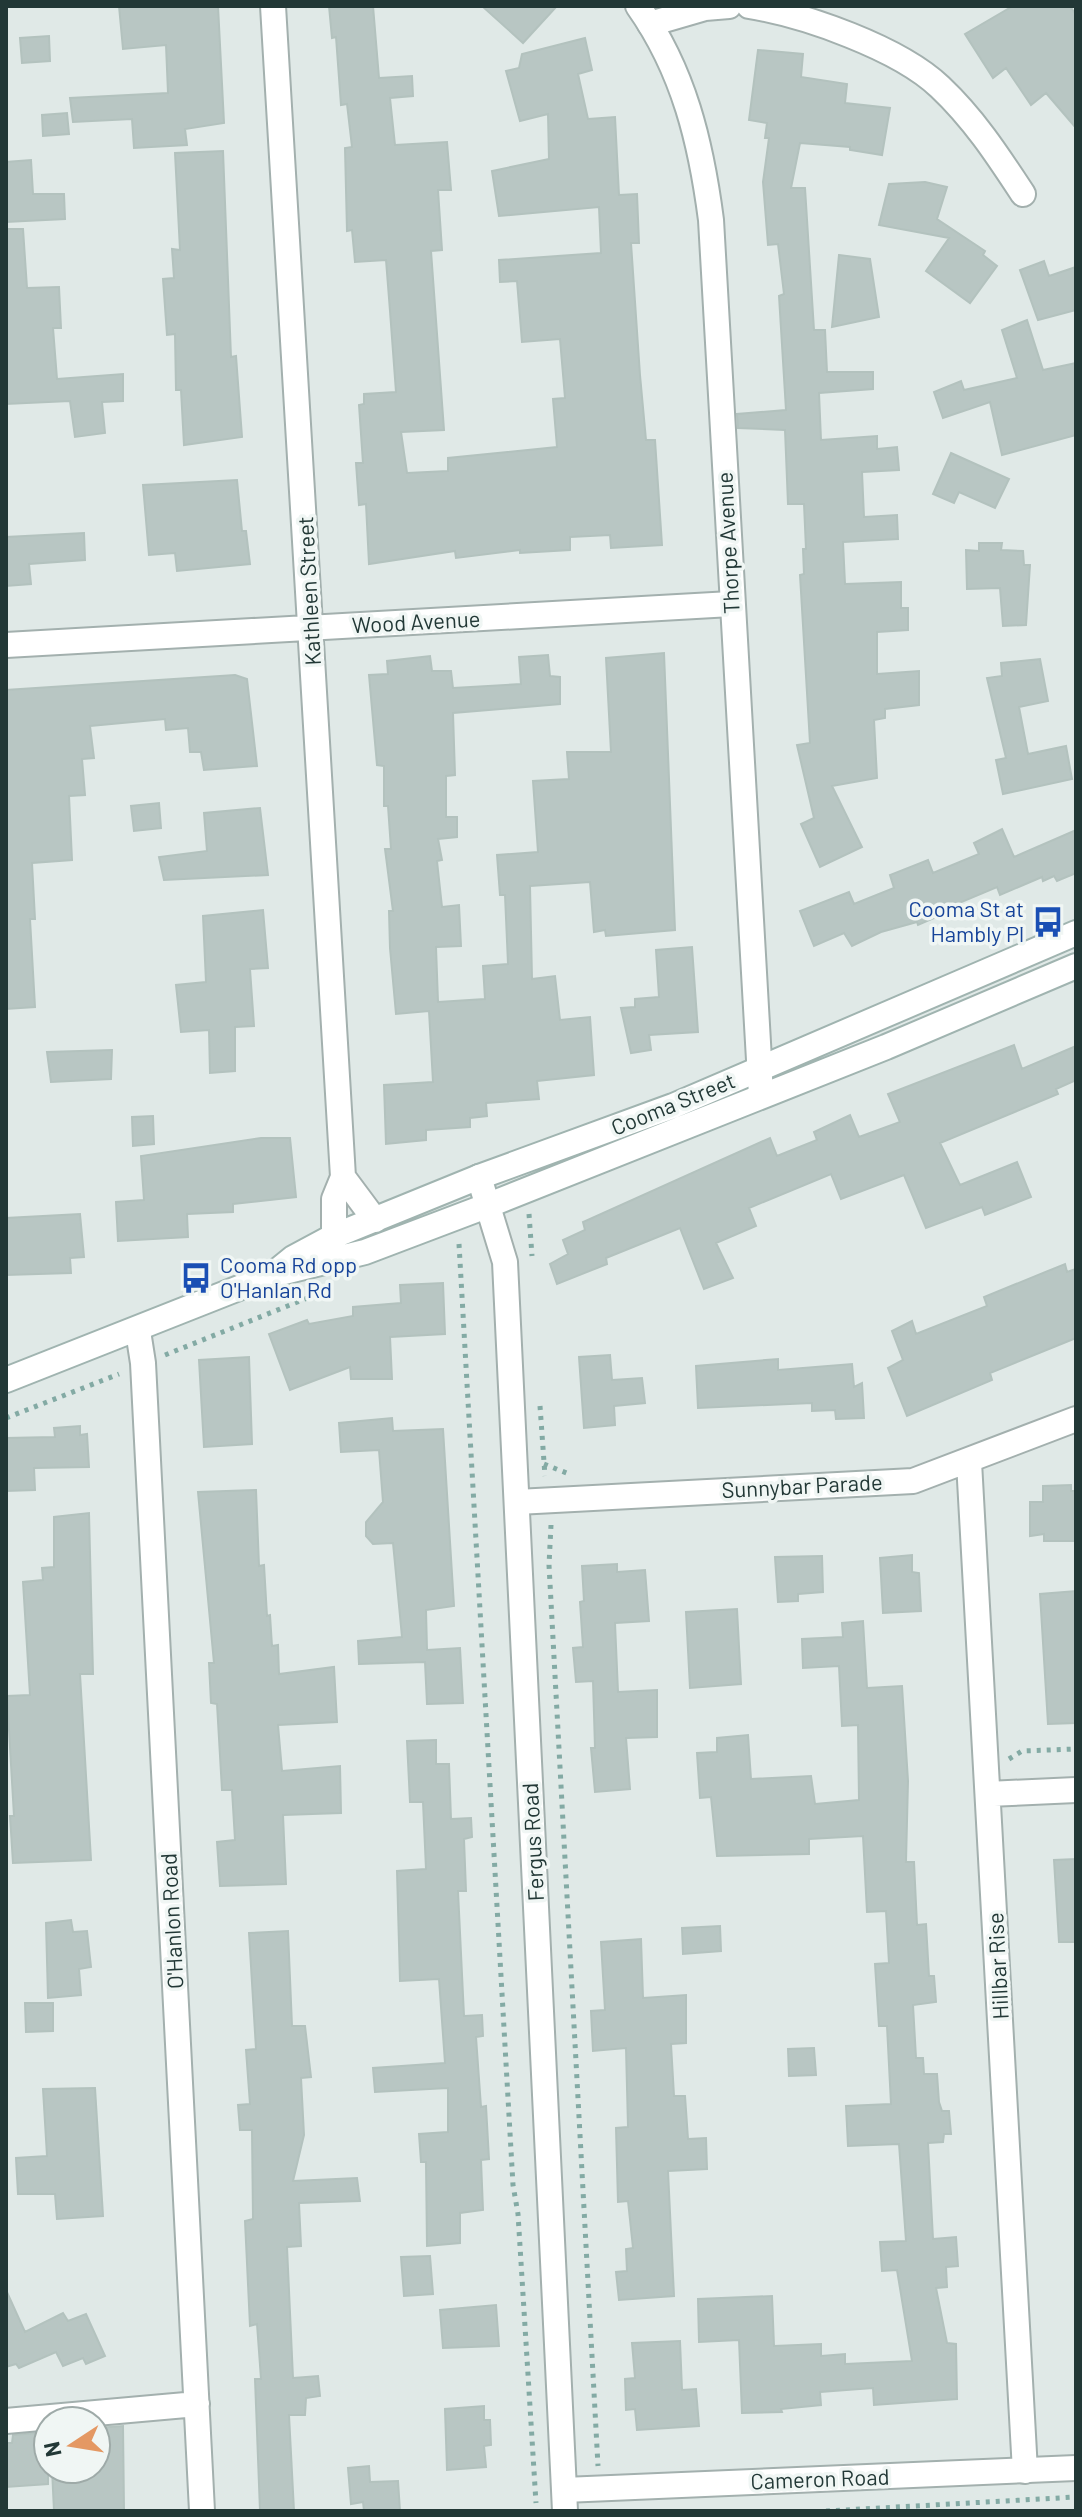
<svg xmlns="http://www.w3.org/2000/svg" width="1082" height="2517" font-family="Barlow,sans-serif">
	<rect width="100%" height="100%" fill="#e0e9e7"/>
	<path fill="#b8c6c3" stroke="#b3c2be" stroke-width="2" d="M119,6H218L224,123L185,129L187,145L134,148L132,119L73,122L70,98L168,93L166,45L123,49Z
		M329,6H373L379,78L412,76L413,96L390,98L395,145L447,142L451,190H438L442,250L431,251L444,430L401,432L407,473L448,471V458L557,447L553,399L565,398L560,339L522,342L517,281L500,282L499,260L601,253L599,207L499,216L492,171L549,159L548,114L520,121L506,71L519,68L522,54L585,38L592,70L578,74L588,119L615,117L619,195L637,194L639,243H631L640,375L646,440H655L662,545L611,548L610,535L570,537V550L520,553V550L456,558L455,551L369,564L366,504L359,505L356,463H363L359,405L364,404V394L396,392L390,311L386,260L355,262L352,230L347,231L345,148L352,147L347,104L341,105L336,37L332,38Z
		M482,6H557L523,43Z
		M1013,6H1070L1076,15V128L1046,93L1031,105L1006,68L993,78L965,34Z
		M49,36L50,61L22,63L20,38Z
		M758,50L803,54L801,77L847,84L845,103L890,108L882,155L850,150V147L800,143L791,188H805L814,330H825L827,372H873V389L819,393L821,440L877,436V449L897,447L899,470L862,472L864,517L897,515L898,539L843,542L845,584L901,582V608H908V630L877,632V674L919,671V705L885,709V718L874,720L877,778L832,786L862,847L820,867L801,824L814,818L797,745L810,743L800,575L804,574L803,549H806L804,504H788L785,430L738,428L737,414L786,410L779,296L784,294L778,244L768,245L763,182L769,138H765L767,123L749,120Z
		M67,113L69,134L43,136L42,115Z
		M223,151L231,357L236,356L242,437L184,445L181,390H176L175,334L167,335L163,279L174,278L172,249L180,250L175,153Z
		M31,160L33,194H64L65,219L6,222V162Z
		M925,182L947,187L937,219L985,251L983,255L997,266L970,303L926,271L949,238L879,225L889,184Z
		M6,229H23L27,288L59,287L61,328H53L57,379L123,374V401L102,402L105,433L75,437L70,401L6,404Z
		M839,255L870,259L879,317L832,327Z
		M1044,261L1049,276L1076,267V310L1038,320L1020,270Z
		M1027,320L1043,370L1076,363V435L1002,455L990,402L943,418L934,392L961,381L964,390L1017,378L1002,330Z
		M951,453L1009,479L995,508L959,492L954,503L933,494Z
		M237,480L242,531H246L250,564L177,571L175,553L149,555L143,485Z
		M84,533L85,560L29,564L31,584L6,586V537Z
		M979,543H1002L1001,550L1023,551L1024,565H1030L1026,625L1003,626L1000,588L967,589L966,550L979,551Z
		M664,653L675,930L606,936L605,930L594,932L590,882L530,886L532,979L555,976L560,1020L590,1017L594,1075L537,1081L539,1099L486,1103L487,1116L470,1118V1127L426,1130V1140L386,1144L384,1085L433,1082L429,1011L396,1014L390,948L389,911H393L385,849H391L388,806H384V766L377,765L369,675L388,674L387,661L430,656L432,671H451L453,688L521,684L519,657L548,655L550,676L560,677V704L453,713L455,775L446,776V817H457V837L438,839L442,860L437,861L442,907L459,905L461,946L436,947L438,1002L485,999L483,966L508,964L505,895H500L497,855L538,852L533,781L569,779L567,752H611L606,658Z
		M1040,659L1048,701L1019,707L1028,754L1066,746L1072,779L1003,794L996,760L1006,758L987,678L1002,676L1001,663Z
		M235,675L247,679L257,766L204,770L201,752H190L188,728L166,730L165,719L90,726L94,758L82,759L85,795L69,796L72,860L32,863L35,919H30L35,1007L6,1009V690Z
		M159,803L161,828L134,831L131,806Z
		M260,808L268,875L164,880L159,857L207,851L204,813Z
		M1002,829L1014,857L1076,830V873L1057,881L1054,876L1043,881L1042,877L1000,895L997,887L947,908L948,912L918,925L917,922L881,932L852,946L844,933L814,946L800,911L849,892L854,904L894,888L890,875L928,860L933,873L979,854L974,843Z
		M263,910L268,968L250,969L254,1026L235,1027V1071L210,1073L209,1030L181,1032L176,985L206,982L203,916Z
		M692,947L698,1032L649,1035L651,1050L631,1053L621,1008L635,1007V999L659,997L656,950Z
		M1014,1045L1022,1069L1076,1046V1080L1056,1089L1058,1094L940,1143L960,1185L1017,1162L1031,1197L985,1215L982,1207L926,1228L904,1175L841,1199L831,1174L749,1208L756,1226L716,1243L733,1278L704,1289L680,1228L606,1258L607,1264L557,1284L550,1264L568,1254L563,1240L585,1230L583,1222L770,1138L777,1156L817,1140L814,1132L850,1115L859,1137L900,1122L888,1094Z
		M112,1050L111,1079L51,1082L47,1052Z
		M153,1116L154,1144L133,1146L132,1117Z
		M261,1138H290L296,1197L233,1204V1212L187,1214L188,1237L118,1241L116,1202L144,1200L141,1156Z
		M80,1214L84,1257L70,1258L71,1273L6,1275V1218Z
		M1065,1264L1067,1272L1076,1269V1338L990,1373L992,1380L907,1416L888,1368L903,1360L892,1331L912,1321L916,1334L987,1306L984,1297Z
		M443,1283L445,1334L390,1337L392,1379H351L350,1367L290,1390L269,1334L307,1320L309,1324L353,1316V1307L401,1303L400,1285Z
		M610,1355L612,1380L642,1378L645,1403L614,1406L615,1425L584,1428L579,1357Z
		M249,1357L252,1444L204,1447L199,1360Z
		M778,1359V1370L852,1364L854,1387L862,1383L864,1418L836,1419L835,1410L812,1411V1403L698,1408L696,1366Z
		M392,1418L393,1431L443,1429L454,1606L426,1610L427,1650L460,1648L463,1703L427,1704L425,1662L359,1664L358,1641L402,1637L393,1543L373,1544L366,1536V1522L383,1502L379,1450L341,1452L339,1423Z
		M80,1426V1435L87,1434L89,1467L34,1468L35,1490L6,1491V1438L55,1437L54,1428Z
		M1071,1485V1491H1076V1541H1044V1534L1030,1536V1502H1043V1486Z
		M256,1490L259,1566L264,1565L267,1616L270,1615L272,1646L278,1645L279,1674L334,1667L337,1722L278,1725L282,1771L340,1766L341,1813L283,1815L286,1884L220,1886L217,1842L235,1840L232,1790H222L217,1704L211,1703L209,1663H214L198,1492Z
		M89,1513L93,1674H80L91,1860L13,1863L10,1816H14L7,1696L30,1695L23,1582L43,1580L42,1568L54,1567V1517Z
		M912,1555V1572L919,1573L921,1611L883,1613L880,1558Z
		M822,1556L823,1592L798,1594V1601L778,1602L775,1557Z
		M617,1564V1572L645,1570L649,1621L615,1623L618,1692L657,1690V1737L626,1738L630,1789L595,1792L591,1748H595L593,1681L576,1682L573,1648L583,1647L580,1602L584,1601L582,1566Z
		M1076,1591V1723L1048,1724L1040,1594Z
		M737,1609L741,1684L690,1688L686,1612Z
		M863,1621L867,1688L902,1686L908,1781L906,1862H914L917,1925L926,1924L929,1976H934L936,2002L913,2005L916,2058H923L924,2074H937L939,2102L942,2111H949L951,2134H944L943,2142L928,2143L933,2239L956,2237L958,2266L946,2267L947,2287L936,2288L947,2343L956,2344L957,2399L874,2405L873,2388L820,2392L821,2405L781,2409L782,2412L742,2413L739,2340L699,2342L698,2299L772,2296L774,2346L821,2344V2356L845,2354V2364L912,2361L897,2270L882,2271L880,2242L906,2241L899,2144L848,2146L846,2106L891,2104L887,2026H879L875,1964L889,1963L886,1911L867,1912L863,1836L809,1839V1854L717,1856L711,1797L700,1798L697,1753L717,1752V1738L748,1735L751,1779L811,1776L815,1804L859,1800L858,1725L842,1726L839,1666L803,1668L802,1639L843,1637L842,1623Z
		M436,1740V1764H449L451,1819L471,1818L472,1837L464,1839L466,1891H458L464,2016L482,2015L483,2036L476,2037L481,2107L486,2106L489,2159L481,2160L483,2210L460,2213V2243L427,2246L426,2162H421L419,2134L448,2132V2088L375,2092L373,2068L445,2063L439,1979L400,1981L397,1871L426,1869L423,1802H410L407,1741Z
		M1076,1859V1942H1059L1054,1860Z
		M71,1920L73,1932L87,1931L91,1967L79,1969L81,1995L48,1998L46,1923Z
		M720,1926L721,1951L683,1954L682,1928Z
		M288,1931L292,2026H305L311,2077L301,2078L304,2135L293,2181L357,2178L360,2201L299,2203L301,2246L287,2247L293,2378L318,2376L320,2396L306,2398L305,2415H289L294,2511H260L255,2379H261L257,2324L250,2326L245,2221L253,2219L252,2130H240L238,2105L250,2104L246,2050L256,2049L249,1933Z
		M641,1939L643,1998L686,1995V2043L671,2044L674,2096H685L688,2139L706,2138L707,2169L668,2171L674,2296L619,2300L616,2272L627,2271L626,2249L633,2248L628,2201L618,2202L616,2128L628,2127L626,2048L593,2051L591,2011L605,2010L601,1942Z
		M25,2003H53V2031L26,2032Z
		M814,2048L816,2075L789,2076L788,2049Z
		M95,2088L103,2216L57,2219L55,2194H18L16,2158L47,2156L43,2089Z
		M430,2256L433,2294L404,2296L401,2257Z
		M6,2290L25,2332L63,2313L68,2321L86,2314L105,2356L86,2364L83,2358L63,2366L56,2352L19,2368L16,2364L6,2367Z
		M496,2305L499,2346L443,2348L440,2310Z
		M680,2341L682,2390L696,2389L699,2426L637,2430L635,2409L626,2410L625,2379L635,2378L632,2343Z
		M484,2406V2420H490L491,2445L484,2446L486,2467L447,2470L445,2409Z
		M123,2426L124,2511H54L52,2469H96V2428Z
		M48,2432V2484L6,2487V2443H12L13,2435Z
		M369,2466L370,2482L398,2481L400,2511H364L363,2502L351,2504L348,2468Z"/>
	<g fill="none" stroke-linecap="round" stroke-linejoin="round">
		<defs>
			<path id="minor" d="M273,6L343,1177L334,1199V1236
				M749,6C805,15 899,48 940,87C974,119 998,156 1023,194
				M650,24L705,8L729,6
				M6,645L731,604
				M343,1177L375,1220
				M138,1331L143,1363L202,2511
				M969,1462L1025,2471
				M517,1502L913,1481L1076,1419
				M988,1794L1076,1790
				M6,2421L197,2404"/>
			<path id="tertiary" d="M638,6C684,71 701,143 711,220L761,1095
				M479,1177L505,1262L565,2511
				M564,2490L1076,2468"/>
			<path id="secondary" d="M277,1271L293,1258L334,1236L479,1177L673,1106L1076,933
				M6,1380L272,1275L365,1252L489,1205L886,1047L1076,966"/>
		</defs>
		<use href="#minor" stroke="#a3b0ae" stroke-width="28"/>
		<use href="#tertiary" stroke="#a3b0ae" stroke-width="28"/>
		<use href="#secondary" stroke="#a0b4b0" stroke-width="28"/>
		<path stroke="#83aaa4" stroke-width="5" stroke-dasharray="4 6" stroke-linecap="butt" d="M529,1214L532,1256
			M459,1244L513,2185L518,2214L536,2503
			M165,1355L330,1289
			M540,1406L545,1476
			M6,1418L119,1374
			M544,1464L569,1474
			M551,1525L549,1565L598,2466
			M1009,1759L1022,1751L1076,1749
			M826,2511L1076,2497"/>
		<use href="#minor" stroke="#fff" stroke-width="24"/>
		<use href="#tertiary" stroke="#fff" stroke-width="24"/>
		<use href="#secondary" stroke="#fff" stroke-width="24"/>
	</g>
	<defs>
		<symbol id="bus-bare" viewBox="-9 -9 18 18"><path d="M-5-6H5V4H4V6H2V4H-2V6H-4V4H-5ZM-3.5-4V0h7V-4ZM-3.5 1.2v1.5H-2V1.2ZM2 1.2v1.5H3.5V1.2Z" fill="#1a4fb4" stroke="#f0f6f4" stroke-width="2.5" paint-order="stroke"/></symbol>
	</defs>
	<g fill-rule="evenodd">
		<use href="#bus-bare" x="1026" y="900" width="44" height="44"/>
		<use href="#bus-bare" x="174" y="1256" width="44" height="44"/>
	</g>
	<g text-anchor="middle" stroke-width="7" stroke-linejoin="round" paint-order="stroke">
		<g font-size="22" fill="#223836" stroke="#f0f6f4">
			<text transform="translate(728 543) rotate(-93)" y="8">Thorpe Avenue</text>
			<text transform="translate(309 591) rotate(-93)" y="8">Kathleen Street</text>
			<text transform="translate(416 622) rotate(-3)" y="8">Wood Avenue</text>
			<text transform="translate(673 1104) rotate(-22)" y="8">Cooma Street</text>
			<text transform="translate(802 1486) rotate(-3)" y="8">Sunnybar Parade</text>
			<text transform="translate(533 1842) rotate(-93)" y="8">Fergus Road</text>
			<text transform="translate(172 1921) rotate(-93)" y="8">O'Hanlon Road</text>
			<text transform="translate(998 1966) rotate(-93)" y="8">Hillbar Rise</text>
			<text transform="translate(820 2479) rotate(-2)" y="8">Cameron Road</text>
		</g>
		<g font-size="22" fill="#164399" stroke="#f0f6f4" text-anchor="end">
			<text x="1024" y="917">Cooma St at<tspan x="1024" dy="25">Hambly Pl</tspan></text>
			<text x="220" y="1273" text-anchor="start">Cooma Rd opp<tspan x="220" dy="25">O'Hanlan Rd</tspan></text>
		</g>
	</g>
	<rect width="1082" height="2517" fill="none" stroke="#223836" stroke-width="16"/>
	<g transform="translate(72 2445) rotate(258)"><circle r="38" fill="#f0f6f4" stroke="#9eaaa8" stroke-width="2"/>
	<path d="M0-6L14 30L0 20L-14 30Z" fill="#e49863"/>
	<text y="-12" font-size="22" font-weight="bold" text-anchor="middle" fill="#223836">N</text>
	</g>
</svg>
